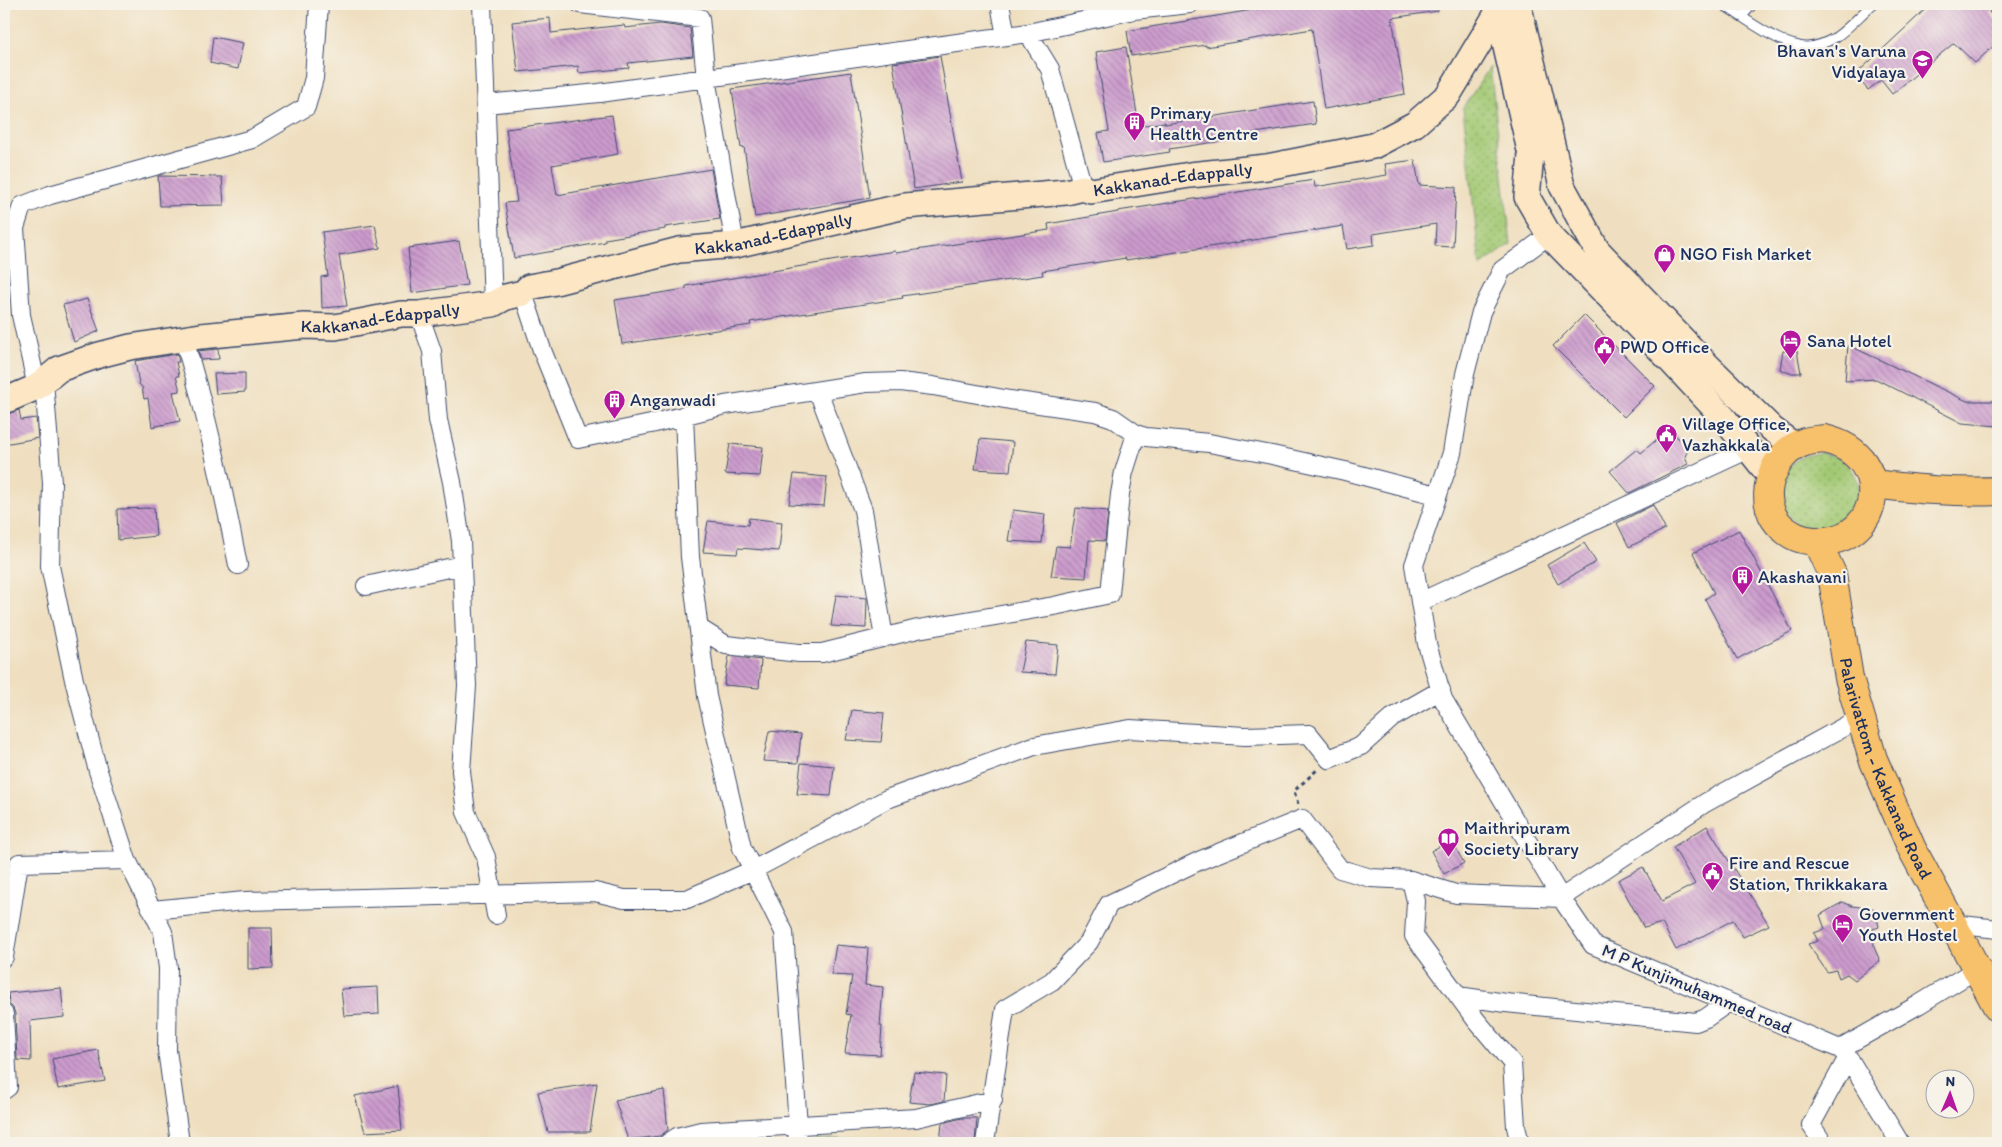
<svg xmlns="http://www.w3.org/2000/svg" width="2002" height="1147" font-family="Itim,sans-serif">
	<defs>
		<pattern id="grass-dots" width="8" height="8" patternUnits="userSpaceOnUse" patternTransform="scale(1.25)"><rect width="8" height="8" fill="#a3c973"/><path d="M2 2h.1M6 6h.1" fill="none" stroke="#84a462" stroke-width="1.8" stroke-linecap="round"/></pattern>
		<pattern id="building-back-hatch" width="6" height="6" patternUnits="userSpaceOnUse" patternTransform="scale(1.25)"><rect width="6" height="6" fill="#cc9bcd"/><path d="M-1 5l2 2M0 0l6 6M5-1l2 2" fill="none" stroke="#a57faa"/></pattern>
	</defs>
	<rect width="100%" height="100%" fill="#f7f3e8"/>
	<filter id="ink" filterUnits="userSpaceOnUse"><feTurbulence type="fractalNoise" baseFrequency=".02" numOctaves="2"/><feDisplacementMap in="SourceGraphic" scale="10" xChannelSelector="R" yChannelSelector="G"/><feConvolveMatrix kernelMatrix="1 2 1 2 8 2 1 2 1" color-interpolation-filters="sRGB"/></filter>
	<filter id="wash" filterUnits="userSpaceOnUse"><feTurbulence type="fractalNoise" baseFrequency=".0096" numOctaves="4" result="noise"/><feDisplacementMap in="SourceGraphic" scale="20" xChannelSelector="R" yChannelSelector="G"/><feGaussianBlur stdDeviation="1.12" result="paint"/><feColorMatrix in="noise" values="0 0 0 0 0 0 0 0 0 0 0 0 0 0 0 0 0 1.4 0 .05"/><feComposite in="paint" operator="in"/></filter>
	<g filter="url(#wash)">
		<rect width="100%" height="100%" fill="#efdfc0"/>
		<path fill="url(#grass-dots)" stroke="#5f7c68" d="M1490,67L1511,244L1480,266L1463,108Z
			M1820,453C1829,455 1838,456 1845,462C1858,473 1865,498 1854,512C1850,518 1842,523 1837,528L1800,527C1795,522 1788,516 1784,510C1775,495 1783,474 1794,462C1801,456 1811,454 1820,453Z
			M871,1137L870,1143H816V1140Z"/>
		<g id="blocks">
			<path fill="url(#building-back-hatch)" d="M1288,4H1437L1438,11L1392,18L1405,94L1324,109L1312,29L1206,47V45L1131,56L1127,31Z
				M1931,4H1998L1989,12L1998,23V42L1975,63L1954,43L1892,94L1881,80L1868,90L1855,75Z
				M550,18L551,33L624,25L625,28L660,24L690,28L693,56L628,63L629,68L579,73L578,66L518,72L512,22Z
				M213,37L243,43L238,69L210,63Z
				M1126,47L1139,126L1165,122V124L1313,101L1316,124L1241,135L1242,138L1169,149L1170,152L1103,162L1098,133L1109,131L1096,52Z
				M940,56L962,182L914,189L893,63Z
				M851,72L870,198L755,217L744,147L741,148L732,89Z
				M612,115L618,154L552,165L557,195L711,169L720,219L665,227V229L605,239V242L514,258L505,203L517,202L506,129Z
				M1415,160L1419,185L1456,187L1453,247L1435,246L1436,224L1373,234L1374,245L1347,249L1343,226L1126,260V258L1042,271L1043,275L902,296L903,298L750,322L751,325L622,344L615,300L686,289V286L837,260L895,251L896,253L1049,230L1048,224L1118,212V211L1314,180L1315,187L1387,175L1385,164Z
				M158,176L222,177L224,205L160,206Z
				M375,225L380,248L339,255L347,306L322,308L321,277L328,276L322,232Z
				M459,241L467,285L412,293L408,248Z
				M87,299L99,331L74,342L63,305Z
				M1584,315L1655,386L1624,417L1553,346Z
				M1848,345L1967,401H1998V426L1962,423L1876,379L1845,381Z
				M218,349L219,359L201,360L198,351Z
				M1783,351H1797L1801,373H1789L1780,369Z
				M177,354L179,362H176L179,376H176L180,391L173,392L180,421L152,427L148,398L144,399L142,387L139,384L135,361Z
				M245,373V392L216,394L214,374Z
				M19,410L21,420L36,418L38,438L4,444V415Z
				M1670,428L1678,438L1691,445L1685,456L1688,464L1629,493L1610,471L1637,449L1641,453Z
				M980,439L1013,442L1010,471L975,469Z
				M730,444L763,447L760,476L725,474Z
				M794,474L827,477L824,506L789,504Z
				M1653,505L1665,529L1629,547L1617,523Z
				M154,508L156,536L118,540L117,509Z
				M1076,508L1108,511L1105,541L1089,540L1086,578L1051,576L1056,546L1070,547Z
				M1013,510L1045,514L1042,543L1008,541Z
				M749,518L782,522L779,551L738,548L737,554L703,552L708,521L748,525Z
				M1739,530L1792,631L1737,659L1705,599L1714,593L1693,553Z
				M1584,543L1596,562L1558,584L1547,565Z
				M836,595L867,598L866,628L831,626Z
				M1026,642L1058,645L1055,674L1020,672Z
				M729,656L761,660L759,688L724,685Z
				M852,710L884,713L881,742L846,740Z
				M769,731L801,734L798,763L763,761Z
				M801,763L834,766L831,796L797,794Z
				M1707,826L1769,925L1743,937L1733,920L1676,950L1662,923L1644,928L1618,880L1643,867L1662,901L1695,884L1673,847Z
				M1451,840L1464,863L1444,874L1431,851Z
				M1843,902L1852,906L1875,909L1879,927L1873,929L1874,947L1880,961L1855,980L1847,974L1839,978L1836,970L1827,972L1808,944L1818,941L1814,933L1825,929L1820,915Z
				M248,928H272L273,968L248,969Z
				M836,945L868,948L865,985L883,987L880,1026H882L880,1055L845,1053L851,1015L846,1014L852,976L831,975Z
				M378,987L379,1014L344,1016L341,989Z
				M61,988L64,1017L30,1021L31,1061L17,1060L15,1013L13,1008L9,1004L8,993Z
				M98,1050L105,1081L58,1089L52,1059Z
				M914,1072L946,1075L944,1101L931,1104L909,1102Z
				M597,1083L590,1132H548L538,1092Z
				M398,1086L402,1130L365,1132L355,1096Z
				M664,1090L668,1130L660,1136L628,1140L615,1100Z
				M962,1118H977L975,1143H940L942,1123Z"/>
		</g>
	</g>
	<g filter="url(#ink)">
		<use href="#blocks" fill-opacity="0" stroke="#3b496d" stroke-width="1"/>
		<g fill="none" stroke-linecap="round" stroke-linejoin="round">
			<defs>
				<path id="lane" d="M1722,4C1743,17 1776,42 1799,46C1811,49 1826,43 1836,37C1849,28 1861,14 1873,4
					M1742,16L1753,4"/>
				<path id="street" d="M482,4L493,304
					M580,4L700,18L706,78L735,245
					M1000,4L1006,36
					M486,104L599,93L1028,33
					M1083,188L1050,69L1028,33L1134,10L1190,4
					M1549,235L1502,270L1481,312L1465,374L1452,453L1414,565L1427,644L1443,699L1561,898L1705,803L1860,718
					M523,293L542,350L578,439L651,424L725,405L866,383L900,382L933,386L1010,400L1095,412L1113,418L1136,434L1146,437L1209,443L1272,455L1345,471L1436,495
					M419,314L432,351L438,420L452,482L461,541L467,686L461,771L466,812L486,857L496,915
					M184,340C207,414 223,489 238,565
					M44,381L52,483L50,566L74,680L98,771L127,860L163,932L168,968L167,1050L180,1143
					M37,387L21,315L15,228L22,206L50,195L252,139L306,107L314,78L319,4
					M818,391L863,510L884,638
					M684,415L690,557L707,696L742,848L784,932L798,1125L797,1143
					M366,586L462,565
					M1420,602L1749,449
					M699,628L726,645L799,653H822L918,629L1054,606L1110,594L1120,494L1124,472L1136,434
					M1411,880L1416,901L1414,936L1476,1020L1512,1063L1516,1127L1520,1143
					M152,910L245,901L595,892L624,899H687L753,870L887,799L1034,746L1130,729L1245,736L1309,734L1329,759L1361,746L1392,718L1441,690
					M1953,924L1998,929
					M4,957L19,863L127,860
					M1458,996L1506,1003L1696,1022L1706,1018L1729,1002
					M4,1014L8,1087L4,1090
					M1840,1049L1918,1005L1977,969
					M668,1143L677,1137L701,1131L916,1118L993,1100
					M985,1143L1005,1009L1052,981L1089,942L1109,904L1201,860L1302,819L1340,869L1371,878L1411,880L1456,894L1561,898L1593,945L1840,1049L1848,1057L1900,1143
					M1823,1143L1811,1125L1848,1057"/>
				<g id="secondary">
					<path d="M1496,4L1531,155L1527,197L1549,235L1654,343L1723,417L1771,477"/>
					<path d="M1518,4L1562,186L1597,250L1705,363L1772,429L1796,447"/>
					<path id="s1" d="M4,401L37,387L59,369L99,355L130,347L201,336L304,326L335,327L401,314H419L493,304L506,297L523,293L529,287L556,282L679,250L735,245L905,206L1066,192L1083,188L1091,191L1190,175L1267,167L1373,146L1415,124L1448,95L1498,12"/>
				</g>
				<g id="primary">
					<path d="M1824,439C1900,456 1880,553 1807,540C1793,538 1778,527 1772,514C1760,488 1777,450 1805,442C1811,440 1818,440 1824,439Z"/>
					<path d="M1872,484C1915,489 1955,493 1998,491"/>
					<path id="s2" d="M1817,542L1832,574L1849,678L1873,759L1912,849L1998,1008"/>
				</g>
			</defs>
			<use href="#lane" stroke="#3b496d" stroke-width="11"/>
			<use href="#street" stroke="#3b496d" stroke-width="20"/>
			<use href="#secondary" stroke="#3b496d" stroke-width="28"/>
			<use href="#primary" stroke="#3b496d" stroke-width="30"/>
			<path stroke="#3b496d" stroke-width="3" stroke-dasharray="4 4" stroke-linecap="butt" d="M1298,804L1294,791L1318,769"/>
			<use href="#lane" stroke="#fff" stroke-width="9"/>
			<use href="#street" stroke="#fff" stroke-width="18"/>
			<use href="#secondary" stroke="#fce6c4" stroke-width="25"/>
			<use href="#primary" stroke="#f7c06b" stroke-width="28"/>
		</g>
	</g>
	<defs>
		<symbol id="school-pin" viewBox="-11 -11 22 30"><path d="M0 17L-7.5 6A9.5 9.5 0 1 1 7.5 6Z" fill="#b5179e" stroke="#f7f3e8"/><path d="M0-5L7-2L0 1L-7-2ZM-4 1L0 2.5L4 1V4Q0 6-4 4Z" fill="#fff"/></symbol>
		<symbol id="building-pin" viewBox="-11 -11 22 30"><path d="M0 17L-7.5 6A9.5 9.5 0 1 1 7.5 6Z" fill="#b5179e" stroke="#f7f3e8"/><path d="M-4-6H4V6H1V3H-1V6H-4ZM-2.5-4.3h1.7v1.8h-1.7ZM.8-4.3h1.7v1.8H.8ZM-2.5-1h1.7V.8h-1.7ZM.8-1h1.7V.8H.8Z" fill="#fff"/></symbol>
		<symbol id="shop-pin" viewBox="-11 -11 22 30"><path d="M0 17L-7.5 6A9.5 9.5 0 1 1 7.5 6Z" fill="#b5179e" stroke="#f7f3e8"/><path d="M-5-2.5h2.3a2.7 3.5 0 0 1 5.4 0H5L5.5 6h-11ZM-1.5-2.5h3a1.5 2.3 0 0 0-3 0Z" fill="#fff"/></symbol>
		<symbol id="hotel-pin" viewBox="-11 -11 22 30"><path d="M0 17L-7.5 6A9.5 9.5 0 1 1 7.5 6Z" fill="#b5179e" stroke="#f7f3e8"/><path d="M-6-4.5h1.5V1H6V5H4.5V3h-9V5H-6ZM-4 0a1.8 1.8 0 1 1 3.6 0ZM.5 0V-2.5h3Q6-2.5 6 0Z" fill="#fff"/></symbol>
		<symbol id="civic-pin" viewBox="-11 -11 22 30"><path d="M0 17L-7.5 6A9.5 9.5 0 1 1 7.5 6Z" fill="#b5179e" stroke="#f7f3e8"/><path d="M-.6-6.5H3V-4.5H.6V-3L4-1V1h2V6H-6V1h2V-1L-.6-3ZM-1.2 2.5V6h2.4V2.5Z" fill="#fff"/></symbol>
		<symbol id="library-pin" viewBox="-11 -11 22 30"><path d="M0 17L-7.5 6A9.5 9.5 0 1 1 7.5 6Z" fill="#b5179e" stroke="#f7f3e8"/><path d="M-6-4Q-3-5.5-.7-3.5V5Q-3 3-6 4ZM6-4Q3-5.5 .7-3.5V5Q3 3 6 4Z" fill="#fff"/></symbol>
	</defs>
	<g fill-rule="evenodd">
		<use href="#school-pin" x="1910" y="48" width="25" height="34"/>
		<use href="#building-pin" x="1122" y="110" width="25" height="34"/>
		<use href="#shop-pin" x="1652" y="242" width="25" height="34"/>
		<use href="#hotel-pin" x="1778" y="328" width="25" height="34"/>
		<use href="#civic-pin" x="1592" y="334" width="25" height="34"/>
		<use href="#building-pin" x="602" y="388" width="25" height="34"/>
		<use href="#civic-pin" x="1654" y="422" width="25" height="34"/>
		<use href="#building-pin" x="1730" y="564" width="25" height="34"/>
		<use href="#library-pin" x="1436" y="826" width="25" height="34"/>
		<use href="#civic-pin" x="1700" y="860" width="25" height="34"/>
		<use href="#hotel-pin" x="1830" y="912" width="25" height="34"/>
	</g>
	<g text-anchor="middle" stroke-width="4.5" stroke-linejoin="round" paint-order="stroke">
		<g font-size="18" fill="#1b2f5e" stroke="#f7f3e8" text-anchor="start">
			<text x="1906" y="57" text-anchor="end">Bhavan's Varuna<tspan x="1906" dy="21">Vidyalaya</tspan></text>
			<text x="1150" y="119">Primary<tspan x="1150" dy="21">Health Centre</tspan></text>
			<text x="1680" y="260">NGO Fish Market</text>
			<text x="1807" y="347">Sana Hotel</text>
			<text x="1620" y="353">PWD Office</text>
			<text x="630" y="406">Anganwadi</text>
			<text x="1682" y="430">Village Office,<tspan x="1682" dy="21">Vazhakkala</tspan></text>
			<text x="1758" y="583">Akashavani</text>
			<text x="1464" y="834">Maithripuram<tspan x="1464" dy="21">Society Library</tspan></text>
			<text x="1729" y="869">Fire and Rescue<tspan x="1729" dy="21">Station, Thrikkakara</tspan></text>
			<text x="1859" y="920">Government<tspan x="1859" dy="21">Youth Hostel</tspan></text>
		</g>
		<g font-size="18" fill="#1b2f5e" stroke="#f7f3e8">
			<text dy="6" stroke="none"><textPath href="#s1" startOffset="1201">Kakkanad-Edappally</textPath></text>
			<text dy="6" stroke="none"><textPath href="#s1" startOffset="796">Kakkanad-Edappally</textPath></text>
			<text dy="6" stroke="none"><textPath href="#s1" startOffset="391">Kakkanad-Edappally</textPath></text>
			<text dy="6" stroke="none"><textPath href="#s2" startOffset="238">Palarivattom - Kakkanad Road</textPath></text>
			<text transform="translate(1697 989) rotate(23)" y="6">M P Kunjimuhammed road</text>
		</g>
	</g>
	<rect width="2002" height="1147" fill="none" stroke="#f7f3e8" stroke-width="20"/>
	<g transform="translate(1950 1094) rotate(2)"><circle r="24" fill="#f7f3e8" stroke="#9fa5b1"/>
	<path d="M0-4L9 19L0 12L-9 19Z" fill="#b5179e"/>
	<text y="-8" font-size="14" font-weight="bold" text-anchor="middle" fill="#1b2f5e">N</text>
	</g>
</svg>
